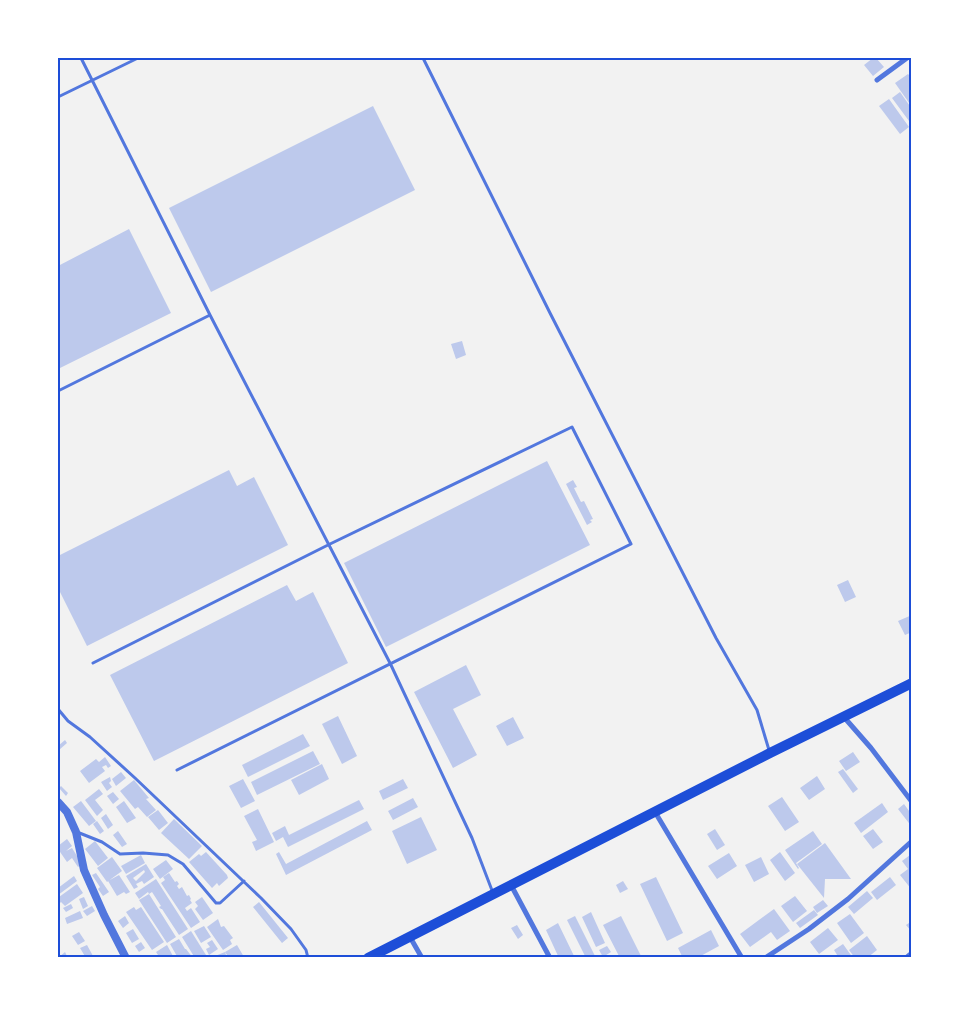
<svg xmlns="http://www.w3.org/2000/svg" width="969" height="1015" font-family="Signika,sans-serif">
	<rect width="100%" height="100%" fill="#f2f2f2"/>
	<path fill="#bdc9ec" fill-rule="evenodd" d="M873,58H876L884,67L873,76L864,65Z
		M908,74L912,78V107L895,83Z
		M900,92L912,109V120L909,121L892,98Z
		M889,99L909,127L900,134L879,106Z
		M373,106L415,190L211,292L169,208Z
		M129,229L171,313L58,369V266Z
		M462,341L466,355L456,359L451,344Z
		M547,461L590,545L386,647L344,563Z
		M229,470L237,486L254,477L288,545L87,646L58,588V556Z
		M573,480L577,487L574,488L581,502L584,501L593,519L590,520L592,522L587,525L566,484Z
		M848,580L856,597L845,602L837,585Z
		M287,585L296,601L313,592L348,663L154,761L110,675Z
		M912,615V632L905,635L898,621Z
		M466,665L481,695L453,709L477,755L453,768L414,692Z
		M338,716L357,756L342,764L322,724Z
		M513,717L524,738L507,746L496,726Z
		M303,734L310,746L248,777L242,765Z
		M65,740L67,743L59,750L58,746Z
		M313,751L320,764L257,795L251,782Z
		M853,752L860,762L846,771L839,761Z
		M105,757L111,766L108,768L106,765L102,767L105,771L89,783L80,771L96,759L99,762Z
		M322,764L329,779L299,795L291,780Z
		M843,769L858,789L853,793L838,772Z
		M121,772L126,778L116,786L112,779Z
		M817,776L825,789L809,800L800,788Z
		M110,777L111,781L109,783L112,787L107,791L101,782Z
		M243,779L255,801L241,808L229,786Z
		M403,779L408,788L383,800L379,791Z
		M134,780L149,798L146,799L156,810L147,817L138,807L135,809L120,791Z
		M61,786L68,793L66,796L59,788Z
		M99,789L103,794L95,800L103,810L97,816L85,800Z
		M113,792L119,799L113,804L107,796Z
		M782,797L799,822L785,831L768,806Z
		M413,798L418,807L393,820L388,811Z
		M359,800L364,809L288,847L283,837L276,841L272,833L285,826L289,835Z
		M81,801L96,821L89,826L73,807Z
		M124,801L136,818L127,823L116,807Z
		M882,803L888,812L861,833L854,823Z
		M904,804L912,815V827L898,809Z
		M258,809L274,842L256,851L252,842L257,840L244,816Z
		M158,810L168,823L159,830L148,817Z
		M106,814L113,825L108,829L101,818Z
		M421,817L437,850L407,864L392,831Z
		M174,819L202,846L189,859L161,833Z
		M97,821L104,831L100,834L93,824Z
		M367,821L372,830L286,875L276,854L279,852L286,864Z
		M715,829L725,845L717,850L707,834Z
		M873,829L883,842L873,849L863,836Z
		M118,831L127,844L122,847L113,835Z
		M813,831L822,844L796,863L799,868L798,869L785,850Z
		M67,839L72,846L66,851L72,848L82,864L78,867L72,858L67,862L58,849V846Z
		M95,841L108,858L98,866L85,849Z
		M825,843L851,879H825L824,898L797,864Z
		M206,852L227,875L228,878L219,886L217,883L212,888L189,862L199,854L201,856Z
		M780,852L795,873L785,881L770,860Z
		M729,853L737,866L717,879L708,866Z
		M141,855L145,863L126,874L121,866Z
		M910,855L912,858V863L910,865L912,866V890L900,875L908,869L902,861Z
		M112,857L122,871L107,882L97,868Z
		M761,857L769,874L754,882L745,865Z
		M166,860L173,869L160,879L153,869Z
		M146,864L154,877L144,884L142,881L136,884L138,887L134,889L126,876ZM144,870L145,872L136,881L133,878Z
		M96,873L109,892L103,896L98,889L100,887L92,875Z
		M169,873L175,882L177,881L179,884L177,886L179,889L182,887L187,896L189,895L191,899L190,900L192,903L185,908L187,911L191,908L200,922L191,928L161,883L165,880L163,877Z
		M119,875L130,892L126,894L124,892L117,896L108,881Z
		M74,876L77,881L58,895V888Z
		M656,877L683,933L667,941L640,884Z
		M890,877L896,885L877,900L871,892Z
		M156,879L188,929L179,935L162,909H161L159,907L161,906L152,892L149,894L148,892L139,899L135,893Z
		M623,881L628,889L620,893L616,885Z
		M77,884L83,893L65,906L61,902L58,905V895L59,897Z
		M867,891L873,898L854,914L848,907Z
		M149,894L176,937L167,943L139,900Z
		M795,896L807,911L793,922L781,906Z
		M84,897L88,906L83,909L79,899Z
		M202,897L213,913L203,920L195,909L198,906L195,902Z
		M823,900L828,906L817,913L813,907Z
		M259,902L288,938L282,943L253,907Z
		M71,904L73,908L66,912L63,908Z
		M92,906L95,911L87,916L83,911Z
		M134,907L136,910L141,907L164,942L152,950L126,912Z
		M774,909L790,931L777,940L771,932L750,947L740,934Z
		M814,910L818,915L800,928L796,923Z
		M80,911L83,918L67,924L65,918Z
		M591,912L605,943L596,947L582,917Z
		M850,914L864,933L851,943L837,923Z
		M125,916L129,923L123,928L118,921Z
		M575,916L596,958H586L567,920Z
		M621,916L642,958H620L603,925Z
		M218,919L221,927L224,926L233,938L230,940L232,944L223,950L207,927Z
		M912,921V932L906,925Z
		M558,923L575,958H559L546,930Z
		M517,925L523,935L518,939L511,928Z
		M204,926L211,937L201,943L194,931Z
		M828,928L838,940L819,954L810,942Z
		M133,929L139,939L132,943L126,933Z
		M711,930L719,946L697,958H683L678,948Z
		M191,931L206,955L201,958H195L182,937Z
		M79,932L85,941L78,945L72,936Z
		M867,936L877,950L867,958H855L849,950Z
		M179,939L185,949H186L193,958H178L170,944Z
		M212,940L218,949L209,955L206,949L210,947L207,943Z
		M141,942L145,948L139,952L135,946Z
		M843,944L853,958H839L834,950Z
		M87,945L93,956L90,958H86L80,948Z
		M167,945L174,958H160L156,952Z
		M237,945L244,957L229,958L225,952Z
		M607,946L611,952L603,957L599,950Z
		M65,952L68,958H58Z
		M225,952L227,958H216L215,956Z"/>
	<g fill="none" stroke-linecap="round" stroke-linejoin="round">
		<path stroke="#5277de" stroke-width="3" d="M81,58L210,315L390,663L472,838L493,893
			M423,58L550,313L716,638L757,710L769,750
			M58,97L138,58
			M58,391L210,315
			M93,663L330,544L572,427L631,544L177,770
			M58,709L68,721L90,737L135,778L261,898L291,929L306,950L308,958
			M77,832L102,842L120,854L143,853L168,855L183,864L216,903H220L244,881"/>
		<path stroke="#5277de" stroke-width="5" d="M877,80L907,58
			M843,716L871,748L912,802
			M655,812L742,958
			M511,885L550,958
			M410,937L422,958
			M765,958L809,929L848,899L912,841
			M906,958L912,953"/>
		<path stroke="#5277de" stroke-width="8" d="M58,802L67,812L76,832L84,870L104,915L126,958"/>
		<path stroke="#1d4ed8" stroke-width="10" d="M368,958L770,753L912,683"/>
	</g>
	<rect width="969" height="1015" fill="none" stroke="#ffffff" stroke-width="118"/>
	<rect x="59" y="59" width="851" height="897" fill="none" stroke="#1d4ed8" stroke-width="2"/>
</svg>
